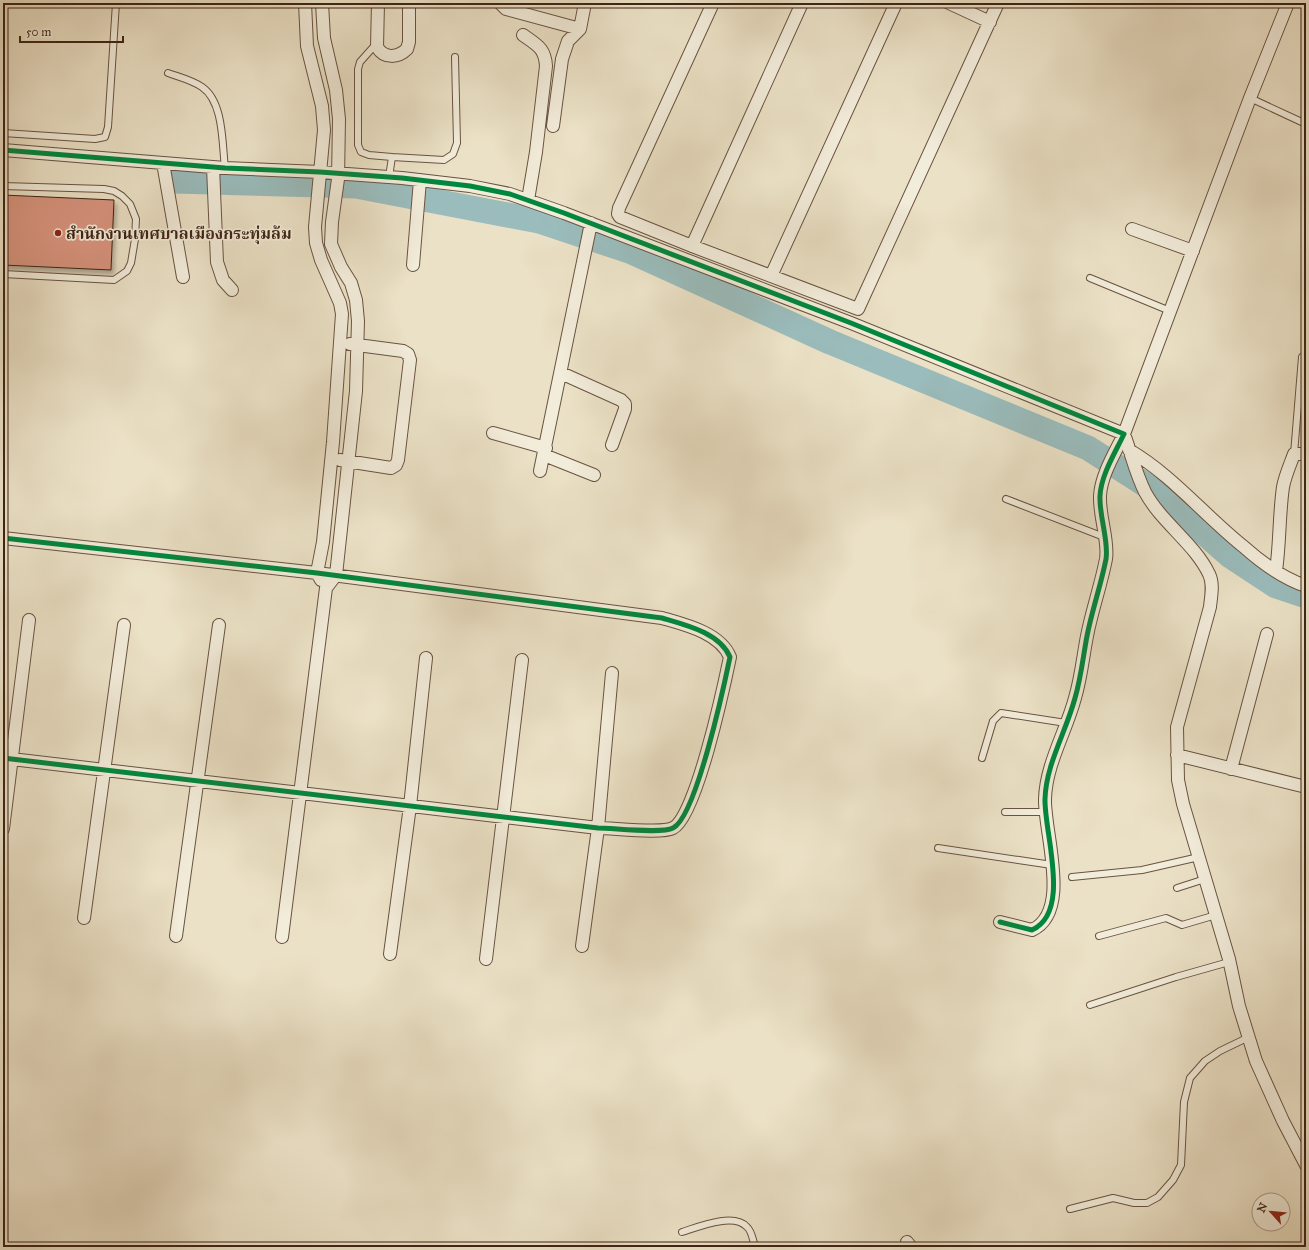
<svg xmlns="http://www.w3.org/2000/svg" width="1309" height="1250" font-family="'IM FELL Great Primer','Noto Serif Thai',serif">
	<defs>
		<filter id="shadow"><feDropShadow dx="2.5" dy="4.5" stdDeviation="2" flood-color="#0004"/></filter>
	</defs>
	<rect width="100%" height="100%" fill="#ebe1c6"/>
	<filter id="stains"><feTurbulence type="fractalNoise" baseFrequency=".005" numOctaves="4"/><feColorMatrix values="0 0 0 0 .2 0 0 0 0 .09 0 0 0 0 .02 0 0 0 .5 -.17"/></filter>
	<radialGradient id="worn" r=".72"><stop offset=".6" stop-color="#630" stop-opacity="0"/><stop offset="1" stop-color="#630" stop-opacity=".3"/></radialGradient>
	<g fill="none" stroke-linecap="round" stroke-linejoin="round">
		<path stroke="#9abcbc" stroke-width="25" d="M175,181L356,186L539,221L632,252L830,342L1088,448L1160,494L1229,555L1276,586L1306,596"/>
	</g>
	<path fill="#d7947e" stroke="#3e2415" filter="url(#shadow)" d="M3,195L114,200L111,270L3,265Z"/>
	<g fill="none" stroke-linecap="round" stroke-linejoin="round">
		<defs>
			<path id="lane" d="M376,44L360,62L358,69V145L361,152L369,155L392,157
				M168,73C179,77 192,80 202,87C224,102 222,144 225,168
				M1250,98L1306,124
				M3,133L95,139L105,137L108,127L116,3
				M389,177L392,157L444,160L453,154L457,143L455,57
				M3,186L104,189L114,191L122,196L130,204L136,219L135,239L131,263L127,271L114,280L3,274
				M1090,278L1170,311
				M1294,454L1302,357
				M1006,499L1104,537
				M982,758L993,721L1001,713L1066,723
				M1005,812H1045
				M938,848L1052,865
				M1072,877L1142,870L1199,857
				M1177,888L1205,879
				M1099,936L1166,918L1182,925L1216,915
				M1090,1005L1176,977L1229,962
				M1070,1209L1113,1198L1134,1203H1147L1158,1197L1173,1180L1181,1165L1184,1102L1190,1078L1205,1061L1220,1051L1249,1037
				M682,1232C698,1227 734,1212 747,1227C752,1231 753,1241 755,1247"/>
			<path id="street" d="M305,3L307,46L322,106L324,130L315,227L316,243L321,260L340,303L342,314L333,442L323,542L317,573L321,580
				M378,3L377,47C384,59 398,58 407,49L409,42V3
				M500,3L506,9L580,29L585,3
				M713,3L619,208L618,214L620,217L692,246L858,309L998,3
				M949,3L990,22
				M1288,3L1250,98L1124,434C1131,453 1136,474 1145,492C1161,522 1195,544 1209,574C1214,584 1211,596 1210,607L1177,727L1178,780L1183,804L1229,959L1239,1006L1256,1061L1283,1121L1306,1165
				M523,35C537,45 545,48 546,66L536,152L528,200
				M553,126L562,59L568,41L580,29
				M3,150L225,168L320,172L402,178L470,186L510,194L564,213L851,323L1124,434C1115,453 1101,475 1100,496C1099,516 1109,541 1106,559C1101,585 1092,610 1087,636C1083,657 1081,678 1075,698C1066,732 1046,764 1045,799C1044,833 1072,912 1032,930L1000,922
				M163,163L183,277
				M213,167L217,262L223,280L232,290
				M1132,229L1193,251
				M692,246L802,3
				M413,265L420,180
				M771,276L896,3
				M561,373L621,400L625,404V409L612,445
				M493,433L546,448
				M1129,450C1172,475 1205,516 1244,547C1262,563 1282,578 1306,586
				M544,455L594,475
				M340,460L391,468L396,465L398,460L410,360L408,354L403,351L350,344
				M540,471L591,223
				M3,538L317,573L662,618C686,625 720,633 730,657C724,686 696,817 673,828C662,834 613,828 598,828L3,758
				M1276,571C1280,543 1279,515 1283,487C1285,476 1290,465 1294,454H1306
				M1177,755L1306,787
				M1231,769L1267,634
				M3,829L29,620
				M84,918L124,625
				M176,936L219,625
				M282,937L326,588L336,575L356,391L358,321L356,300L351,283L341,267L331,244L332,222L338,179L339,119L336,90L324,38L322,3
				M582,946L598,828L612,673
				M390,954L410,806L426,658
				M486,959L522,660
				M907,1242L911,1247"/>
		</defs>
		<use href="#lane" stroke="#695341" stroke-width="8"/>
		<use href="#street" stroke="#695341" stroke-width="14"/>
		<use href="#lane" stroke="#f2ecda" stroke-width="6"/>
		<use href="#street" stroke="#f2ecda" stroke-width="12"/>
		<defs>
			<path id="cycleway" d="M3,150L225,168L320,172L402,178L470,186L510,194L564,213L851,323L1124,434C1115,453 1101,475 1100,496C1099,516 1109,541 1106,559C1101,585 1092,610 1087,636C1083,657 1081,678 1075,698C1066,732 1046,764 1045,799C1044,833 1072,912 1032,930L1000,922
				M3,538L317,573L662,618C686,625 720,633 730,657C724,686 696,817 673,828C662,834 613,828 598,828L3,758"/>
		</defs>
		<use href="#cycleway" stroke="#f2ecda" stroke-width="8"/>
		<use href="#cycleway" stroke="#00873e" stroke-width="5"/>
	</g>
	<circle fill="#8f2418" stroke="#f2ecda" stroke-width="1.5" cx="58" cy="233" r="4"/>
	<g text-anchor="middle" stroke-width="3.5" stroke-linejoin="round" paint-order="stroke">
		<g font-size="16" font-weight="bold" fill="#3e2415" stroke="#f2ecda" text-anchor="start">
			<text x="66" y="239">สำนักงานเทศบาลเมืองกระทุ่มล้ม</text>
		</g>
	</g>
	<rect width="1309" height="1250" fill="none" stroke="#ebe1c6" stroke-width="16"/>
	<rect x="4" y="4" width="1301" height="1242" fill="none" stroke="#3e2415" stroke-width="2"/>
	<rect x="8" y="8" width="1293" height="1234" fill="none" stroke="#3e2415"/>
	<g transform="translate(1271 1212) rotate(297)"><circle r="19" fill="#f2ecda" stroke="#aa9c8b"/>
	<path d="M0-3L7 15L0 10L-7 15Z" fill="#8f2418"/>
	<text y="-6" font-size="11" font-weight="bold" text-anchor="middle" fill="#3e2415">N</text>
	</g>
	<path d="M20 36v6h103v-6" fill="none" stroke="#3e2415" stroke-width="2"/>
	<text x="26" y="36" font-size="12" fill="#3e2415" stroke="#f2ecda" stroke-width="3" paint-order="stroke">50 m</text>
	<rect width="100%" height="100%" filter="url(#stains)"/>
	<rect width="100%" height="100%" fill="url(#worn)"/>
</svg>
